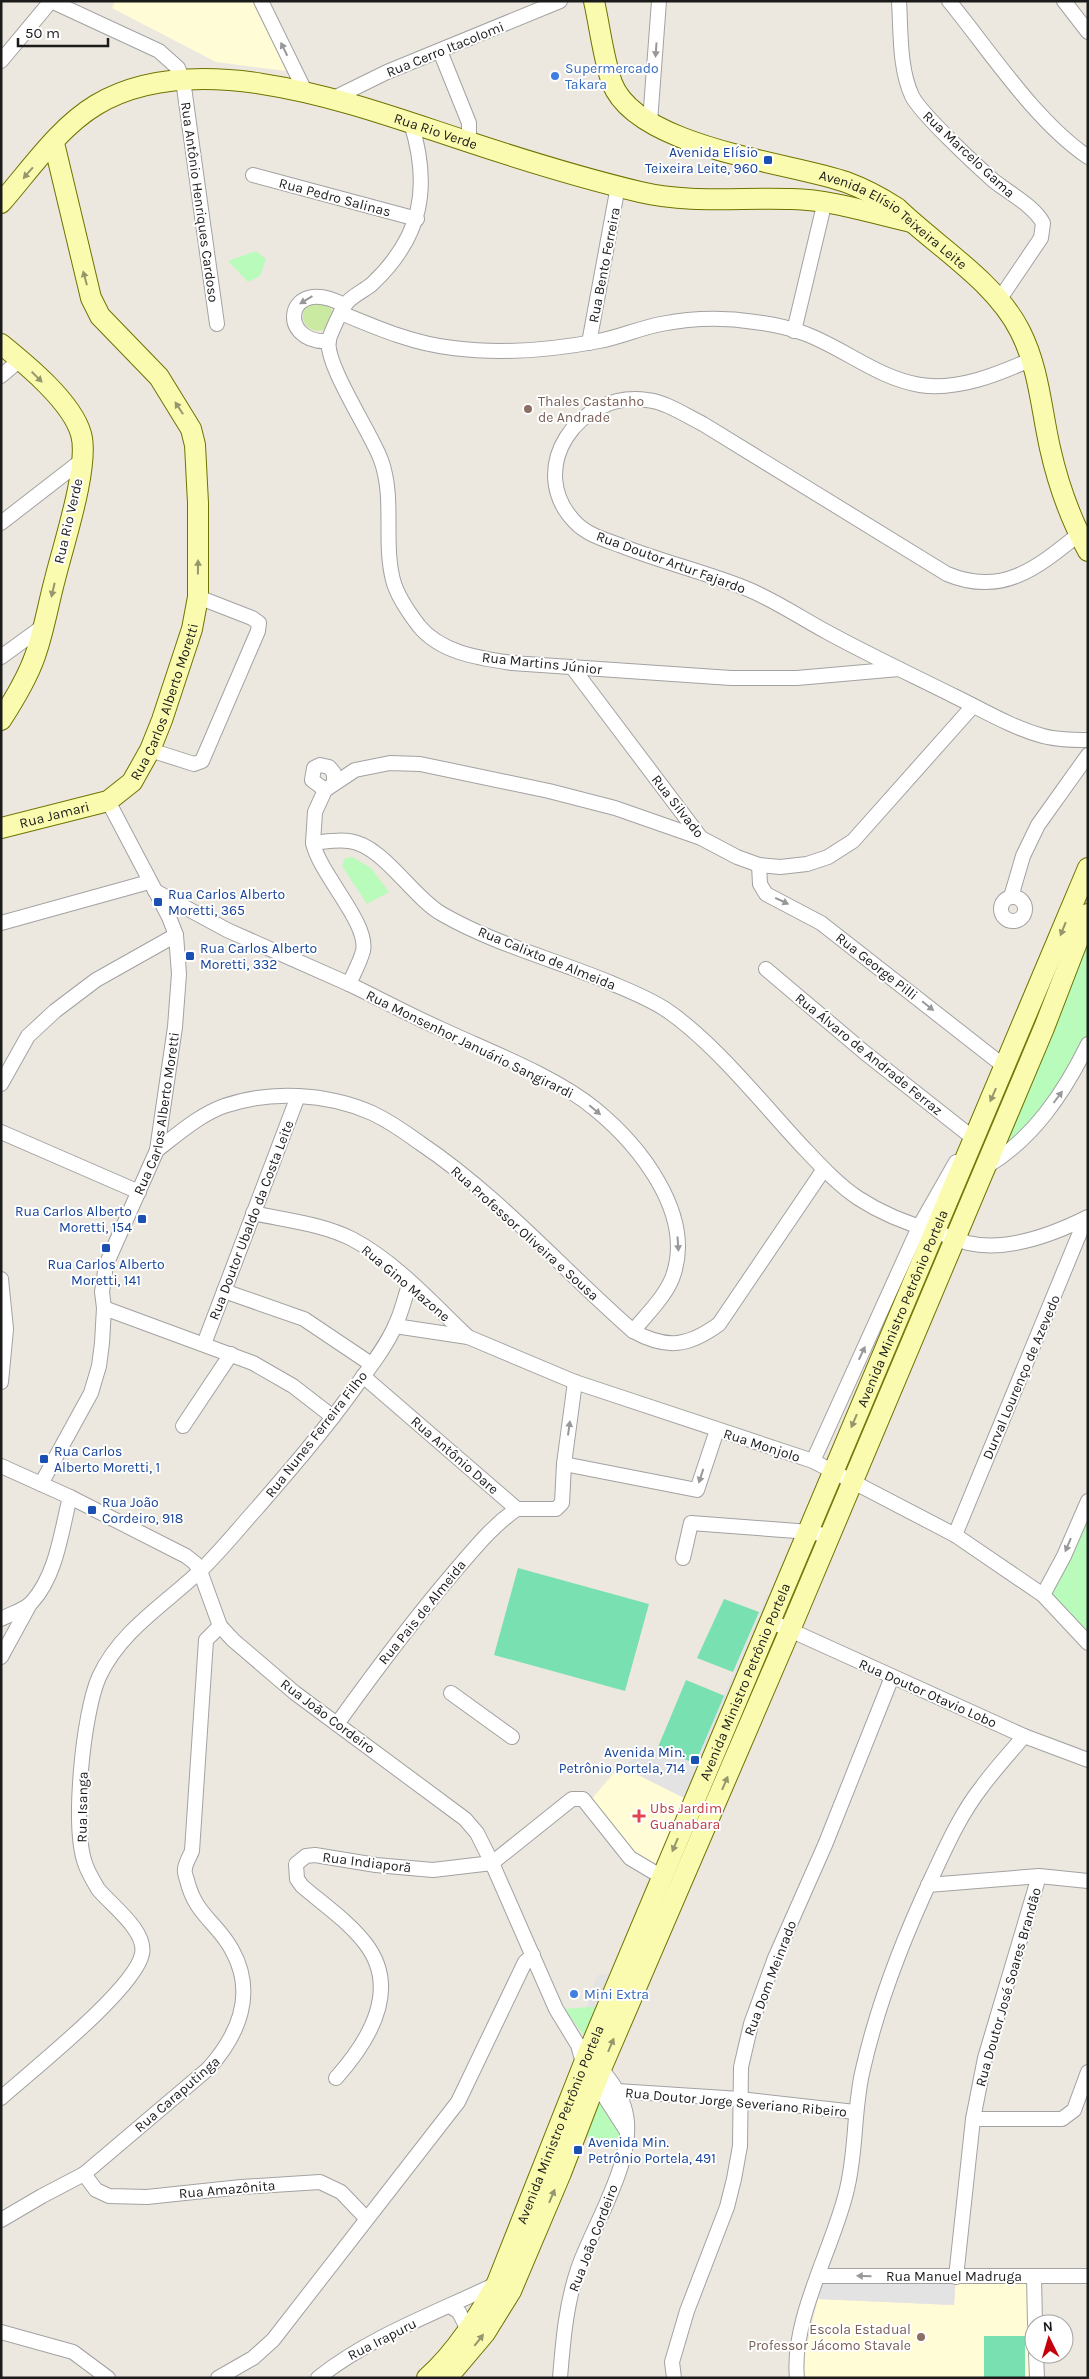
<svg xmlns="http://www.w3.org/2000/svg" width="1089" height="2379" font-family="Karla,sans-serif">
	<rect width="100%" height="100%" fill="#ede8df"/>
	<path fill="#fffcd6" d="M115,1H254L286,71L216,62L112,8Z
		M658,1747L686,1799L654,1867L632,1855L590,1801L620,1766Z
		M1029,2273L1036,2378H804L805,2352L818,2299L954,2305L956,2277Z"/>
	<path fill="#caeaa2" d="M303 316a15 15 0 1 1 30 0a15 15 0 1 1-30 0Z"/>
	<path fill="#b8fbba" d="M256,251L266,259L260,276L248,282L228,261Z
		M352,857L371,868L389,892L367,904L342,866L345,858Z
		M1088,914V1036L1058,1097L986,1167Z
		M1088,1501V1642L1043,1595Z
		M601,2006L585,2037L564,2009Z
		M596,2081L619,2116L624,2149L608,2146L576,2132Z"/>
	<path fill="#79e0b2" d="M518,1568L649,1604L625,1691L494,1655Z
		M724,1599L759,1612L733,1672L697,1658Z
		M686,1680L725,1696L695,1764L658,1747Z
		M984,2336H1025V2378H984Z"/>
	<path fill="#e3e3e3" d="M767,1595L779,1600L686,1799L620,1766L658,1747L695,1764Z
		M615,1974L601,2006L587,2007L597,1975Z
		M826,2272L956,2273L954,2305L818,2299Z"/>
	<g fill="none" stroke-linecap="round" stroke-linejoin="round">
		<defs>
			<g id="street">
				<path d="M51,1L159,51L178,68L183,80L217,324"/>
				<path d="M261,1L306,93"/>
				<path d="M899,1C901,32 899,68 912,96C921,114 977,166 994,181C1009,193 1034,206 1043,223L1041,238L999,300"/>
				<path d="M949,1C990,51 1035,121 1088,157"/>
				<path d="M1064,1L1088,32"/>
				<path d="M440,51L469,123V142"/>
				<path d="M1,61L51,1"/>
				<path d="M332,99L387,72L560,1"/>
				<path d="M650,122L659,1"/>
				<path d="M411,123C431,187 422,237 372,284C364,291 351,296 345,305C341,310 331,333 329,339C323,362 372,434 381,460C395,498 383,541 393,580C397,596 409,613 419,626C441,653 479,658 512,663L731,678H797L899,669"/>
				<path d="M253,175L417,219"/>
				<path d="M341,313C377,328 414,344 453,348C500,354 552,350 599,341C620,337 640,328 661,324C691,318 724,317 755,322C772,324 790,328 806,334C845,349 878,378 920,385C957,391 999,374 1032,359"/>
				<path d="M794,331L825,201"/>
				<path d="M329,341C277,345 284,273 344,305"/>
				<path d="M589,343L618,186"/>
				<path d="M1,376L20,360"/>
				<path d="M1,523L81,461"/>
				<path d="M1079,534C1037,568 1002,597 947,574L703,424C685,415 666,402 647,400C579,390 524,469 575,522C587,535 606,540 622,546C662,562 705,572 745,588C773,599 801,618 827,632C869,655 912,675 954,696C983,710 1013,728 1043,736C1058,740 1073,740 1088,740"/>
				<path d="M1,657L45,625"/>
				<path d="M572,667L701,838L737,857L759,865L780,867L807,864L828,857L853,841L973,706"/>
				<path d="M150,750L194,764L202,761L258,631L259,623L252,618L198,597"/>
				<path d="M325,790L312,780L314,768L320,765L329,767L334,773V782"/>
				<path d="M313,843L315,812L325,790L355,770L390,763L420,764L549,791L615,808L701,838"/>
				<path d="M759,865L760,884L766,894L821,923L1005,1067"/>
				<path d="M155,891L227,930L349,984C354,973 360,962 363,951C369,923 320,875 313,843C324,842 337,839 349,841C383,845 412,897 442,914C494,944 556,960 611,983C630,991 648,998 665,1009C714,1042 761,1102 801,1145C819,1164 837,1184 858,1198C881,1213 908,1224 934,1231C945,1235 957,1240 968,1243C1007,1252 1054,1234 1088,1217"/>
				<circle cx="1013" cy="909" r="12"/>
				<path d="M1011,897L1023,856L1038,825L1088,755"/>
				<path d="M1,923L149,882"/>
				<path d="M766,969L864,1052L973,1138L969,1145"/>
				<path d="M349,984C380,999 410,1015 441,1029C488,1051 555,1076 595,1109C639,1145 693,1212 674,1273C668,1294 647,1314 633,1331"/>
				<path d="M1,1084L28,1036L55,1011L96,980L176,935"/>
				<path d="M1,1132L139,1192"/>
				<path d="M157,1150C178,1134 199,1115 224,1106C270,1090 327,1093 372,1113C389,1121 405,1132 420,1143C499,1196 562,1269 633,1331C667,1350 689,1346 719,1324L824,1169"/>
				<path d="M986,1167C1033,1139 1064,1093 1088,1044"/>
				<path d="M253,1213C285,1220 323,1224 352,1239C396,1262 433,1304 468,1337"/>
				<path d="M1,1279L6,1329L1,1382"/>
				<path d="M224,1291L304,1319L371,1364"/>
				<path d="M104,1308L253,1363L293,1386L333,1417"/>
				<path d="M395,1326L468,1337L575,1382L813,1461L955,1535L1043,1595L1088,1643"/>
				<path d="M204,1344L298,1096"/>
				<path d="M363,1376L517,1509H556L562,1503L564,1464L575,1382"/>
				<path d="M183,1426L231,1354"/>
				<path d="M813,1461L919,1227L956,1162"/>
				<path d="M564,1464L697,1490L717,1430"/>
				<path d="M1,1466L70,1497L186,1556L195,1563L200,1571L220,1626L233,1640L295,1693L465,1819L477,1833L492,1863L556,2009L578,2045L583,2063L626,2130"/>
				<path id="s1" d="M41,1484L91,1393L99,1366L102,1343L104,1308L102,1292L106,1265L157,1150L175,1027L179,974L176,935L169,917L108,801"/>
				<path d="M955,1535L1086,1218"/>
				<path d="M683,1558L691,1523L810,1532L829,1536"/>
				<path d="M1043,1595L1064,1556L1088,1501"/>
				<path d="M1,1619C10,1614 25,1610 32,1602C57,1574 61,1532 70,1497"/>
				<path d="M770,1621L1024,1736L1088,1760"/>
				<path d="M1,1657L30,1604"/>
				<path d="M451,1693L512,1737"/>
				<path d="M337,1724C375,1671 413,1620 455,1571C475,1548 492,1526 517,1509"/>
				<path d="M928,1885L1039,1876L1088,1881"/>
				<path d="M336,2078C369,2041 401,1989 365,1943C348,1921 323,1904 302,1886L297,1879L296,1864L306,1856L315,1855L376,1865L433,1870L492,1863L572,1799H583L630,1858L662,1877"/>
				<path d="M617,2091L740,2099L855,2112"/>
				<path d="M1,2098C31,2071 135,1989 142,1954C147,1931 111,1905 98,1889C94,1882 89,1874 86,1866C71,1830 83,1713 99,1677C120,1631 165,1604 200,1571C221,1551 239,1528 258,1507C290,1470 322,1433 351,1393C366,1372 385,1349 395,1326C402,1312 405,1296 410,1282"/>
				<path d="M973,2119H1062L1074,2110L1088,2072"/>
				<path d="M84,2174L96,2190L109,2196L147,2197L241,2187L320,2182L341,2192L366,2218"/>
				<path d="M1,2220L42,2196L84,2174L209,2068C239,2034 256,1993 232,1950C218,1923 195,1915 187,1880C186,1877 184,1872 185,1869C185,1864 190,1856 192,1851L206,1640L220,1626"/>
				<path d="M819,2276H1088"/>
				<path d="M956,2277L973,2119L985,2058L1039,1876"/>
				<path d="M1034,2277L1035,2324"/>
				<path d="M450,2306L459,2312L468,2330"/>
				<path d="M1,2332L73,2352L108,2378"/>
				<path d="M1036,2354L1037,2378"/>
				<path d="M218,2378L253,2358L273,2340L458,2102L525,1962L533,1955"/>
				<path d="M318,2378C371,2336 436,2313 496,2284"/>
				<path d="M560,2378C563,2341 566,2304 578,2269C593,2224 640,2155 624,2107C620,2092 608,2077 598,2065"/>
				<path d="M674,2378L672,2362L687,2311L727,2207L734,2179L740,2146L741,2067L751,2024L775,1958L825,1845L892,1677"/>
				<path d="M797,2378C791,2320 832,2250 846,2193C857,2152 853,2110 863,2069C878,2003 903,1939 932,1877C946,1847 960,1815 981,1788C994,1770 1010,1753 1024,1736"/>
			</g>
			<g id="secondary">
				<path id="s2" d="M594,1C600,28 603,57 612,83C637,148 788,162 846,182C865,189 880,197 897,208C936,246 995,281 1020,331C1039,368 1041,408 1050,448C1058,484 1070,518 1088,551"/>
				<path id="s3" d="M1,203C30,170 58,128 96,105C200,43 361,107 466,141C523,160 582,178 640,192C691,204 740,197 792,199C833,200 871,213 911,222"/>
				<path d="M1,344C27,365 72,402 81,434C90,465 63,546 55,579C48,605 44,631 35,656C27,679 14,700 1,720"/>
				<path id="s4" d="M1,828L108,801L132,782L150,750L162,720L192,629L198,597V503L195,445L191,429L159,377L100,316L91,298L54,143"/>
				<path id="s5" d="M427,2378C456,2352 478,2317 497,2283L588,2053L1088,868"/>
				<path d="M447,2378L485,2333L511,2291L561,2173L601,2069L790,1630L1044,1028L1088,914"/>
			</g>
		</defs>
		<use href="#street" stroke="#a2a2a2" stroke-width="16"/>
		<use href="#secondary" stroke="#6e7301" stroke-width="22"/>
		<use href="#street" stroke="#fff" stroke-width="14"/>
		<use href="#secondary" stroke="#fbfbaf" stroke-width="20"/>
	</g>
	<defs><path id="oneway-solid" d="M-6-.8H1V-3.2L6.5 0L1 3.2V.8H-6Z" transform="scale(1.25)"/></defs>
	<g fill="#989898">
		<use href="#oneway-solid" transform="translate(284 49) rotate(-116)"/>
		<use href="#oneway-solid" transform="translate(656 50) rotate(94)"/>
		<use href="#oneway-solid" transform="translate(306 300) rotate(149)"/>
		<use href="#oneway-solid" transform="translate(782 901) rotate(25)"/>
		<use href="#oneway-solid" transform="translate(928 1006) rotate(39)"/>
		<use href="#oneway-solid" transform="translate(1058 1097) rotate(-53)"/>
		<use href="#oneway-solid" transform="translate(595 1110) rotate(40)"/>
		<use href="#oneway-solid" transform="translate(678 1244) rotate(86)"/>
		<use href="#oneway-solid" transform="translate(862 1353) rotate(-65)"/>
		<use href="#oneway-solid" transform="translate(569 1428) rotate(-82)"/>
		<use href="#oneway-solid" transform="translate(701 1476) rotate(108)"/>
		<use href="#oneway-solid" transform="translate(1068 1545) rotate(113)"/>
		<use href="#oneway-solid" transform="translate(864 2276) rotate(-179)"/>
	</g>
	<g fill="#96966c">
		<use href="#oneway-solid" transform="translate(28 173) rotate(131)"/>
		<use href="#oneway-solid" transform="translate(85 278) rotate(-105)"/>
		<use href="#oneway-solid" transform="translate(37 377) rotate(45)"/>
		<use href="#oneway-solid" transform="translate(179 408) rotate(-123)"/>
		<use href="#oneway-solid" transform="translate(198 567) rotate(-89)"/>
		<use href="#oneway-solid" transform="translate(53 590) rotate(103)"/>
		<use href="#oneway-solid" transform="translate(1063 929) rotate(112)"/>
		<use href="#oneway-solid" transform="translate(993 1095) rotate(114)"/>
		<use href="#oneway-solid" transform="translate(854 1421) rotate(113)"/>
		<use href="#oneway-solid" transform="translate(725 1783) rotate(-67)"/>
		<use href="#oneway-solid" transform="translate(675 1845) rotate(113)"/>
		<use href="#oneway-solid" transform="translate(611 2045) rotate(-67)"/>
		<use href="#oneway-solid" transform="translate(552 2196) rotate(-67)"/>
		<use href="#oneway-solid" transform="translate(479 2340) rotate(-52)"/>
	</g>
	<g fill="#3f7fe0" stroke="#fff" stroke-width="2">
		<circle cx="555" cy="76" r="5"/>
		<circle cx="574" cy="1994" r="5"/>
	</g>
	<g fill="#1a4fb4" stroke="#fff" stroke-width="2">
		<rect x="763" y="155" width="10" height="10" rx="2.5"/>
		<rect x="153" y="897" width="10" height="10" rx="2.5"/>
		<rect x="185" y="951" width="10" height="10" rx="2.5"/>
		<rect x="137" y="1214" width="10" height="10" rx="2.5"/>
		<rect x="101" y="1243" width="10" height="10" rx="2.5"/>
		<rect x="39" y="1454" width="10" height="10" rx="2.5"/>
		<rect x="87" y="1505" width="10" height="10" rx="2.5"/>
		<rect x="690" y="1755" width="10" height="10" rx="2.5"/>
		<rect x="573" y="2145" width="10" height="10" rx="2.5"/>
	</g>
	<g fill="#8d6e63" stroke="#fff" stroke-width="2">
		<circle cx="528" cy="409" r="5"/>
		<circle cx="921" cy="2337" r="5"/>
	</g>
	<path fill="#e0444e" stroke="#fff" stroke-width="2" d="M636.5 1808.5h5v5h5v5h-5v5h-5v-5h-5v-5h5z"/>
	<g text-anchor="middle" stroke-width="4" stroke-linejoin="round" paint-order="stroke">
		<g font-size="14" fill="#1b1b1b" stroke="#fff">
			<text transform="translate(445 49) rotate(-22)" y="5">Rua Cerro Itacolomi</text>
			<text dy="5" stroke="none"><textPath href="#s3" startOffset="488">Rua Rio Verde</textPath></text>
			<text transform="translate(969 154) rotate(43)" y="5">Rua Marcelo Gama</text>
			<text transform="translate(335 197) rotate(15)" y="5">Rua Pedro Salinas</text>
			<text transform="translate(200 202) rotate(82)" y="5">Rua Antônio Henriques Cardoso</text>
			<text dy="5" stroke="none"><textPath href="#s2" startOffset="405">Avenida Elísio Teixeira Leite</textPath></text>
			<text transform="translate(604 265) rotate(-79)" y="5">Rua Bento Ferreira</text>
			<text transform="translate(68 521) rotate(-77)" y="5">Rua Rio Verde</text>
			<text transform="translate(671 562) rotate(20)" y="5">Rua Doutor Artur Fajardo</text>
			<text transform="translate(542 663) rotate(6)" y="5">Rua Martins Júnior</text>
			<text dy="5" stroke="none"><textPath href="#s4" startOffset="228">Rua Carlos Alberto Moretti</textPath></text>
			<text transform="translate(678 806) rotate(52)" y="5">Rua Silvado</text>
			<text dy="5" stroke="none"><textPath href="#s4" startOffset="55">Rua Jamari</textPath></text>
			<text transform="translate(547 958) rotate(22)" y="5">Rua Calixto de Almeida</text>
			<text transform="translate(877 966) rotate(38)" y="5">Rua George Pilli</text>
			<text transform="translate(470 1044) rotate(26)" y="5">Rua Monsenhor Januário Sangirardi</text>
			<text transform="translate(869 1054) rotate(39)" y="5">Rua Álvaro de Andrade Ferraz</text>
			<text dy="5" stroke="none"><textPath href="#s1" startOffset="395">Rua Carlos Alberto Moretti</textPath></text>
			<text transform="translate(251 1220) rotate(-69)" y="5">Rua Doutor Ubaldo da Costa Leite</text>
			<text transform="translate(525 1233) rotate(42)" y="5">Rua Professor Oliveira e Sousa</text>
			<text transform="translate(406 1283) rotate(40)" y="5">Rua Gino Mazone</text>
			<text dy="5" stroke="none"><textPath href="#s5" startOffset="1174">Avenida Ministro Petrônio Portela</textPath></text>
			<text transform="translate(1021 1377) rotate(-67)" y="5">Durval Lourenço de Azevedo</text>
			<text transform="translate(316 1434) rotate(-52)" y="5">Rua Nunes Ferreira Filho</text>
			<text transform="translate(762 1445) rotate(18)" y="5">Rua Monjolo</text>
			<text transform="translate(455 1455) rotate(41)" y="5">Rua Antônio Dare</text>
			<text transform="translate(422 1612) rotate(-51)" y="5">Rua Pais de Almeida</text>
			<text dy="5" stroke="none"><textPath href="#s5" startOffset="769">Avenida Ministro Petrônio Portela</textPath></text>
			<text transform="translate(928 1693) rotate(24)" y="5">Rua Doutor Otavio Lobo</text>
			<text transform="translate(328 1716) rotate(37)" y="5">Rua João Cordeiro</text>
			<text transform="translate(82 1807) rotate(-89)" y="5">Rua Isanga</text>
			<text transform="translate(367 1862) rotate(7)" y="5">Rua Indiaporã</text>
			<text transform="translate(770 1978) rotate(-69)" y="5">Rua Dom Meinrado</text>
			<text transform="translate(1008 1987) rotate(-74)" y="5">Rua Doutor José Soares Brandão</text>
			<text transform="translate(177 2094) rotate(-41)" y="5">Rua Caraputinga</text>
			<text transform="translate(736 2102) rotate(5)" y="5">Rua Doutor Jorge Severiano Ribeiro</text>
			<text dy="5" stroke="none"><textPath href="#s5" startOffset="289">Avenida Ministro Petrônio Portela</textPath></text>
			<text transform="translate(227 2189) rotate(-5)" y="5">Rua Amazônita</text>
			<text transform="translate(593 2238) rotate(-69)" y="5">Rua João Cordeiro</text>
			<text x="954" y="2281">Rua Manuel Madruga</text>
			<text transform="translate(382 2339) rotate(-27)" y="5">Rua Irapuru</text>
		</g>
		<g font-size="14" fill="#366cbe" stroke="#fff" text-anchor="start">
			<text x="565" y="73">Supermercado<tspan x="565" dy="16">Takara</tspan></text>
			<text x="584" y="1999">Mini Extra</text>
		</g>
		<g font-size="14" fill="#164399" stroke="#fff" text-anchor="start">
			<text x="758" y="157" text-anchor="end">Avenida Elísio<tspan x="758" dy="16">Teixeira Leite, 960</tspan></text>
			<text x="168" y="899">Rua Carlos Alberto<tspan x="168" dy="16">Moretti, 365</tspan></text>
			<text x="200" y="953">Rua Carlos Alberto<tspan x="200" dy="16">Moretti, 332</tspan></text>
			<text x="132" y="1216" text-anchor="end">Rua Carlos Alberto<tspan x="132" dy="16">Moretti, 154</tspan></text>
			<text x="106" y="1269" text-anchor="middle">Rua Carlos Alberto<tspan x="106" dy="16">Moretti, 141</tspan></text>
			<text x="54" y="1456">Rua Carlos<tspan x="54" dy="16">Alberto Moretti, 1</tspan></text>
			<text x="102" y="1507">Rua João<tspan x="102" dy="16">Cordeiro, 918</tspan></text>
			<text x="685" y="1757" text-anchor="end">Avenida Min.<tspan x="685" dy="16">Petrônio Portela, 714</tspan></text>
			<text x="588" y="2147">Avenida Min.<tspan x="588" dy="16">Petrônio Portela, 491</tspan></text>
		</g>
		<g font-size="14" fill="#785e54" stroke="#fff" text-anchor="start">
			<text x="538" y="406">Thales Castanho<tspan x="538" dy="16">de Andrade</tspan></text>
			<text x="911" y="2334" text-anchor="end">Escola Estadual<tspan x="911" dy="16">Professor Jácomo Stavale</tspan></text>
		</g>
		<g font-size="14" fill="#be3a42" stroke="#fff" text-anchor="start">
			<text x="650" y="1813">Ubs Jardim<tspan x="650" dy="16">Guanabara</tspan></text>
		</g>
	</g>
	<rect width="1089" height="2379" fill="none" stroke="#1b1b1b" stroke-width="5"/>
	<g transform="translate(1049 2339) rotate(355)"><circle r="24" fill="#ffffff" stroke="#a4a4a4"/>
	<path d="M0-4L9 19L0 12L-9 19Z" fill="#c5000c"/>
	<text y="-8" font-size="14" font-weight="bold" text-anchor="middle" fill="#1b1b1b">N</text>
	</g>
	<path d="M18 38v8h90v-8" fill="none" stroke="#1b1b1b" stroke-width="2.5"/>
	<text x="25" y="38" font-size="15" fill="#1b1b1b" stroke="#ffffff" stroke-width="4" paint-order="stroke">50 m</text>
</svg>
